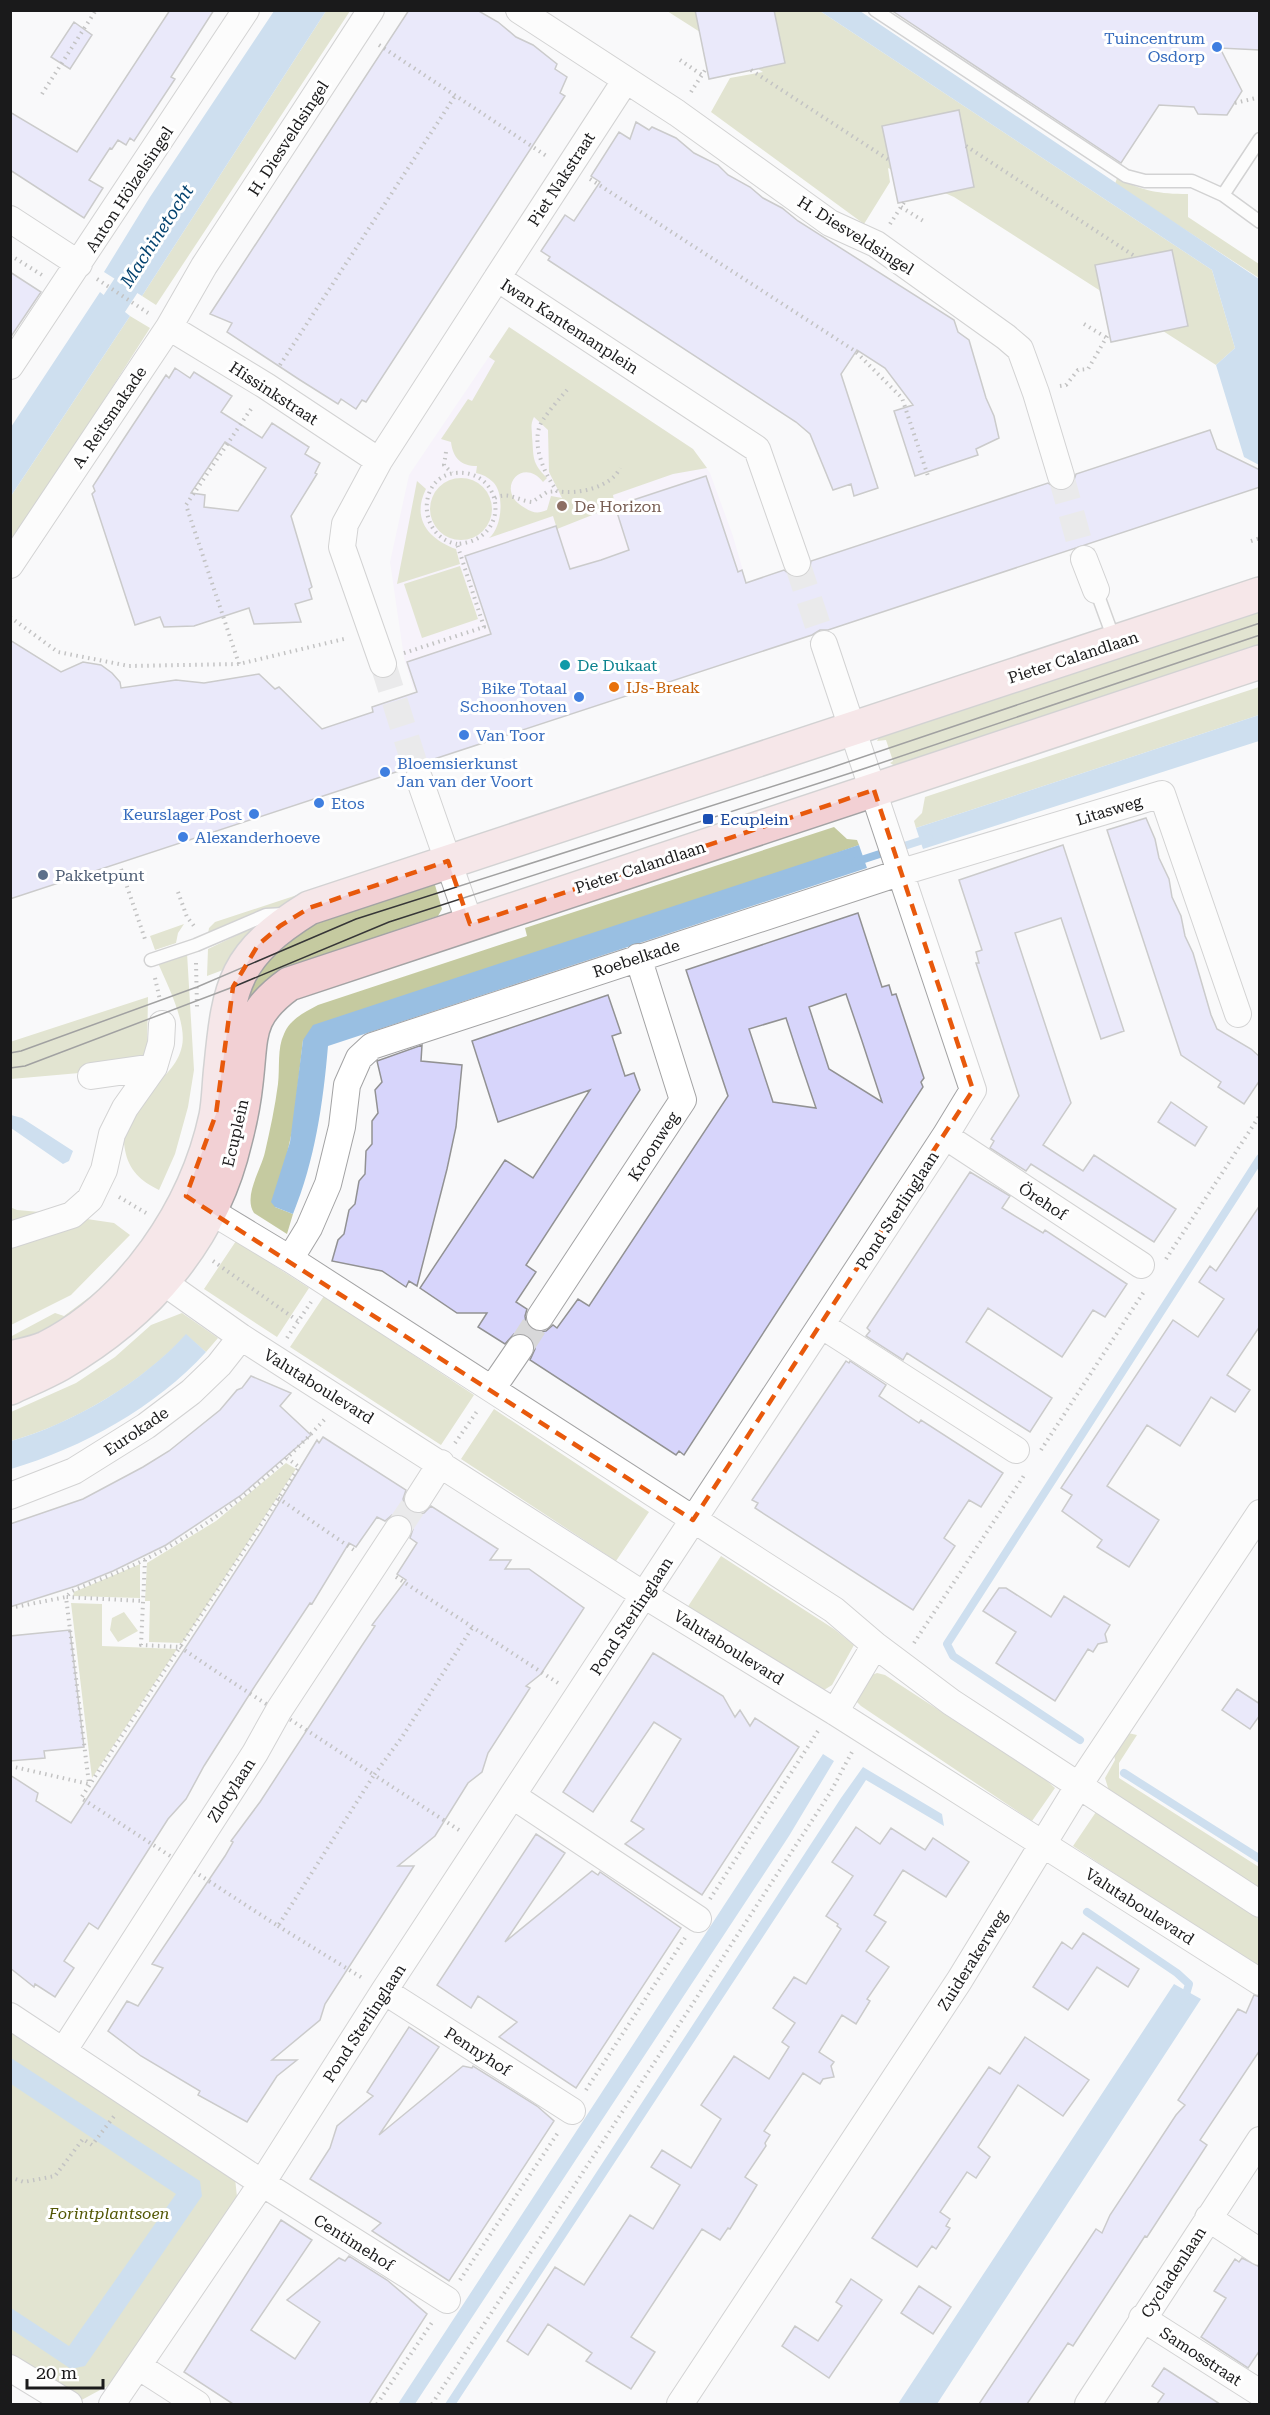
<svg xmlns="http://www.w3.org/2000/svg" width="1270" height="2415" font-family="'Roboto Serif',serif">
	<rect width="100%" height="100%" fill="#f9f9fa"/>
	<path fill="#f3ebfc" d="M509,327L693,449L710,473L733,536L746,581L414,691L404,658L390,562L409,475Z"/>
	<path fill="#c5caa0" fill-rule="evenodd" d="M326,11H350L156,305L142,296Z
		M667,11H820L1212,270L1235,348L1216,365L954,197L888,168L890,182L864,224L711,112L730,78L763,72Z
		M1117,178C1143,191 1159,194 1188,194V217L1259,264V278L1115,184Z
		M130,316L150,328L11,546V496Z
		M509,327L693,449L707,468L673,474L613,495L615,506L557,529L553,516L489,538C502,528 505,494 493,482C488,477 482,474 476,473L477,466C461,466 453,458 451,442L441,439L468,399L472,401L495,361L489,357ZM534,417L548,430L549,472L562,498L551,496L547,510C538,514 533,513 525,508C493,491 522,455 543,482L547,478C531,462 534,457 532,437C532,428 530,425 534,417Z
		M430 509a31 31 0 1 1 62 0a31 31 0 1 1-62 0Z
		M417,481L426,489C411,519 429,539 456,549L460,564L397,584Z
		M460,566L478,619L422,638L404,584Z
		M1259,601V652L895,766L890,763L893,761L886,740L877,741L879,737Z
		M1259,687V715L916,828L914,821L922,813L925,797Z
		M834,827L847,839L857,840L859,845L303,1040L293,1127L275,1207L293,1214L287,1234L254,1213C243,1196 261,1170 265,1152C270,1130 275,1107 278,1084C280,1068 277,1048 284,1034C290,1019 305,1012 318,1005L527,936L525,928Z
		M412,857L286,908L266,909L208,934L209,928L215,922Z
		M431,880L435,885L442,909L438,916L364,941L265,985C253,993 247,1004 234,1010L283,933Z
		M184,924L178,933L176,943L155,950L150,936Z
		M258,925L231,967L207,976L208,949Z
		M187,953L194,1070L188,1107L175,1154L159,1190C141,1181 129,1171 125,1150C115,1094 173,1088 182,1046C187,1023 167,984 158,963Z
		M148,997L147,1049L143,1056L125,1069L11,1079L10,1042Z
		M10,1207L17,1210L40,1212L11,1227Z
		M87,1219L114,1223L130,1235L71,1295L11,1325L10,1241Z
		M236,1241L309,1288L277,1337L204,1289Z
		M103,1287L98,1303L11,1349L10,1337L55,1313L64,1316Z
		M324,1296L474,1395L441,1445L290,1347Z
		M182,1313L218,1338L206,1352L186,1335C143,1382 72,1424 11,1441V1412L76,1383L115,1357L151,1325Z
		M494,1409L649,1512L616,1561L461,1459Z
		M286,1463L296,1469L182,1643L149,1642L150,1601H145L147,1563L216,1521Z
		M721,1556L834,1629L854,1645L832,1685L824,1690L687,1608Z
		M140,1564V1598L73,1596L74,1592Z
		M71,1603L102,1604V1646L177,1649L92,1778Z
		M124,1612L138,1631L118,1642L110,1630L112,1618Z
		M877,1673L885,1675L1046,1780L1055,1788L1032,1821L861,1706L856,1701L869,1676Z
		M1128,1733L1137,1735L1119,1763V1778L1259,1867V1890L1109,1791L1105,1778L1115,1760L1114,1755Z
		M1096,1812L1259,1919V1969L1073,1846Z
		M11,2028L235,2178L237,2197L113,2383L76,2403L11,2361Z"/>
	<path fill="#99bfe2" d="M274,11H326L142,296L104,272L150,197Z
		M820,11H860L1259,279V465L1244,457L1216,365L1235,348L1212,270Z
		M100,292L130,316L11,496V427Z
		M1259,715V741L923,849L916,828Z
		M859,845L867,868L328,1046C323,1104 315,1160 293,1214L275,1207L271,1202L290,1142L303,1040L313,1025Z
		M11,1115L22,1118L73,1151L69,1161L63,1164L11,1128Z
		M186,1334L206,1352C156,1407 82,1448 11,1469V1441C72,1424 143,1382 186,1334Z
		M823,1754L834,1761L789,1836L415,2404H398Z
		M863,1767L942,1814L944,1826L866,1780L456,2404H445L841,1798Z
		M1174,1984L1201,1999L937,2404H898Z
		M11,2058L200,2181L202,2196L85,2366L71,2369L11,2329V2308L69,2346L176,2194L11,2084Z"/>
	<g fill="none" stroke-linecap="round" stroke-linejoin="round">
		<path stroke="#99bfe2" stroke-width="8" d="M855,862L929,838
			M1080,1740L953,1656L947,1644L1260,1158
			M1124,1773L1260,1859
			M1087,1912L1177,1973L1189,1984L1184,2001"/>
		<path stroke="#99bfe2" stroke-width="27" d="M95,333L146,255"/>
	</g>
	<path fill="#d7d5fb" stroke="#929293" stroke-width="1.5" fill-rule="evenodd" d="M170,10H214L171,77L175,79L134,141L130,138L126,145L118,140L112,149L110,148L89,180L103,188L84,218L10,170V112L77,152Z
		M409,10H477L498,22L516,37L533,45L557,64L555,69L567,77L560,93L565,96L366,402L362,400L356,409L341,399L338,404L300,380L227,332L232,323L210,314Z
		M695,10H774L785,63L709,79Z
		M891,10H1260V50L1220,48L1242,91L1227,115L1198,114L1194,107L1159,105L1121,163Z
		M74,22L92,35L70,69L51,57Z
		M959,110L974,187L898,203L882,126Z
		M636,122L649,130L652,127L676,138L694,153L718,165L728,175L750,187L763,198L782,208L798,221L954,320L958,332L969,340L986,398L994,416L999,438L976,449L978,455L915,476L894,411L913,405L885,368L857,350L841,374L878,488L854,496L851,484L833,490L810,434L796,422L548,260L550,257L541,251L565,215L574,221L600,182L591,176L619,132L630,139Z
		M1172,250L1188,326L1111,342L1095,265Z
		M10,272L41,292L10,338Z
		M175,368L190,378L194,372L232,396L221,412L262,438L272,423L309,447L305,454L320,463L315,473L317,474L291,516L312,587L309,589L312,599L295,604L301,622L254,624L249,608L194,626L164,627L160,617L135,625L92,494L95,491L93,486L121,443L166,375L169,378ZM225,442L266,468L238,511L204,507L205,495L191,493Z
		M1210,430L1217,449L1260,470V487L828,630H820L812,635L422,763L415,764L408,768L10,899V640L61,672L83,662L101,665L112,673L120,682L121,688L176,680L204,683L259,674L275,689L279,687L322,729L373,712L372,707L417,692L407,662L491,634L465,556L556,526L570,569L601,560L629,550L615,506L706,476L738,572L742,570L746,583L784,570L794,578L801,577L809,572L811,561L1048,483L1057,490H1066L1072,486L1076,474Z
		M1146,818L1155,839L1159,858L1169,879L1172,897L1181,916L1185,936L1193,953L1211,1015L1217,1029L1251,1049L1260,1057V1080L1244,1104L1218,1087L1221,1082L1181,1055L1107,830Z
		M1063,845L1124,1031L1101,1039L1061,918L1015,933L1071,1103L1043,1145L1083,1171L1094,1155L1176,1209L1154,1242L1031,1164L1026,1171L990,1148L994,1141L991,1139L1019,1096L976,963H979L976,952L982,950L959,880Z
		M858,913L882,987L889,985L892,995L896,994L924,1078L921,1082L923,1087L684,1455L679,1451L676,1455L530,1360L535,1349L533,1341L528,1335L521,1333L514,1334L505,1344L478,1327L487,1313H457L420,1288L505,1160L533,1178L590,1090L498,1122L472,1041L608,995L621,1033L612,1036L625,1076L634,1073L640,1090L526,1265L536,1272L516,1302L527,1309L525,1316L526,1323L531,1329L539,1332L546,1331L553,1325L557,1328L578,1299L589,1306L728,1096L686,970ZM846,994L862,1041L882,1102L829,1069L809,1007ZM786,1018L798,1055L816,1108L773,1102L749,1029Z
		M422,1045L421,1061L462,1065L456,1127L447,1169L417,1286L409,1281L406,1287L382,1271L332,1261L338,1240L344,1234L349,1210L355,1204L359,1181L365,1174L366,1151L372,1144V1121L378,1113L375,1090L382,1082L377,1061Z
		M1171,1102L1207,1127L1195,1146L1158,1122Z
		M970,1172L1010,1196L1002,1208L1043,1233L1045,1230L1127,1284L1105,1317L1093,1310L1062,1357L988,1308L966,1342L1052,1398L1030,1432L907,1353L903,1360L866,1336L870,1331L867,1328Z
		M1260,1205V1326L1227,1375L1250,1390L1235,1412L1211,1397L1180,1446L1147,1425L1107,1486L1159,1520L1129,1567L1097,1547L1102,1540L1062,1511L1072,1495L1061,1488L1173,1320L1198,1337L1224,1299L1199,1282L1210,1266L1216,1271Z
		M846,1361L849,1363L850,1361L886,1385L879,1396L919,1423L921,1420L1003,1473L981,1507L969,1500L944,1538L955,1546L913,1610L755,1508L758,1503L752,1500Z
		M251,1376L291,1393L280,1406L311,1435L240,1496L166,1545L113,1571L76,1586L10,1607V1524L83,1499L143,1467L169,1451L220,1410L237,1390L242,1388Z
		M323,1437L406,1490L403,1499L405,1506L409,1511L417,1514L424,1513L431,1506L498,1549L490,1560H511L505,1569H529L584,1608L541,1674L526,1686L530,1688L488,1753L482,1772L468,1783L435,1836L398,1866H414L325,2004L320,2020L272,2060H297L277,2076L247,2122L198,2095L200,2091L141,2056L108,2031L127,2001L138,2006L163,1968L152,1964L225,1856L233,1842L231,1841L260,1802L357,1653L375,1626L372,1625L406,1580L397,1574L417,1543L410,1538L413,1529L411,1522L407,1517L399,1514L392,1515L385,1521L377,1517L356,1547L349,1543L312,1604L310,1603L251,1692L204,1766L186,1799L168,1819L98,1929L89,1923L64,1961L74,1968L55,1997L35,1984L34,1987L10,1968V1775L38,1793L36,1801L71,1823L261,1532L317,1440L319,1443Z
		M999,1588H1006L1051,1617L1064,1596L1110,1625L1105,1634L1107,1642L1098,1644L1093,1652L1088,1649L1055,1701L996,1663L1016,1632L983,1611Z
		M70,1630L84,1747L44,1751L45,1758L10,1761V1636Z
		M653,1653L723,1696L735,1717L740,1710L750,1726L755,1718L799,1747L702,1895L625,1844L644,1829L631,1821L681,1739L654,1722L593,1812L563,1792Z
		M1237,1689L1260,1704V1715L1250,1729L1222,1710Z
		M856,1827L880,1844L891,1828L925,1850L933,1838L969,1862L946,1897L903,1870L874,1915L886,1922L866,1951L889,1967L867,1999L870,2001L856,2024L842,2015L819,2052L834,2062L831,2066L834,2077L823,2079L820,2084L803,2073L764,2131L770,2135L765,2143L766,2146L745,2177L757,2185L730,2229L728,2228L720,2240L702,2229L631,2337L655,2352L631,2389L586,2361L592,2353L548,2324L528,2355L507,2341L555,2267L584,2285L630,2215L653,2229L680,2185L651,2167L662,2150L691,2168L721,2119L701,2105L734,2056L769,2079L789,2047L782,2042L795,2023L773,2008L794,1977L806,1984L841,1929L837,1926L838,1924L826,1916L853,1876L832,1862Z
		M536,1834L565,1853L505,1942L592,1871L598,1875L600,1872L681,1928L576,2088L499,2037L517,2022L478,1996L471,2008L437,1985Z
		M1083,1933L1139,1969L1128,1987L1097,1967L1068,2010L1033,1987L1062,1942L1072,1949Z
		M1254,1995L1260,1997V2050L1200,2140L1207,2145L1147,2237L1145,2236L1073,2346L1068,2343L1027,2404H979L1096,2229L1102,2233L1110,2215L1176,2115L1185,2105L1178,2100L1238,2009L1246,2013Z
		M409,2027L439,2047L379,2135L463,2066L472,2068L473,2066L537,2106L554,2121L449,2281L372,2231L381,2223L310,2179L330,2148L337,2126L373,2096L367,2092Z
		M1025,2037L1089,2080L1063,2116L1018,2085L978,2147L990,2157L976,2178L967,2172L940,2212L950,2219L946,2226L950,2228L936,2249L932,2246L917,2267L872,2238L989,2067L1000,2074Z
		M281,2220L312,2240L251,2330L295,2359L320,2322L287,2300L339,2258L345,2261L349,2256L387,2280L427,2314L369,2404H233L184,2372Z
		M1242,2258L1260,2267V2350L1248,2368L1201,2337L1226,2298L1214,2291L1235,2259L1239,2262Z
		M851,2279L882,2300L829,2378L782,2346L795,2326L818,2341L842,2306L836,2302Z
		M919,2286L951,2307L933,2334L901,2313Z
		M1164,2368L1220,2404H1157L1164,2394L1152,2386Z"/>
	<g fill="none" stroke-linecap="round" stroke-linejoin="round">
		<path stroke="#d8d8d9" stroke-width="26" stroke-dasharray="26 13" stroke-linecap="butt" d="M1061,476L1084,559
			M797,563L824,644
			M383,664L419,778
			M520,1348L540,1317
			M398,1529L418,1499"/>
		<defs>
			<path id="lane" d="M875,10L1126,176L1145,181H1192L1223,195
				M1260,139L1223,195L1260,222
				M1096,590L1115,642
				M151,960L196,945L266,915L284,914"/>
			<path id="street" d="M519,10L677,113L830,223L876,244L1006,337L1020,349L1036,393L1061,476
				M10,219L79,264
				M497,278L625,81
				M169,327L266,386L379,461
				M10,366L246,10
				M1084,559L1096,590
				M10,565L169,327L204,266L371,10
				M383,664L342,547L345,524L379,461L497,278L757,449L797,563
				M419,778L470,924
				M91,1076L154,1067
				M945,1136L1141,1265
				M194,1201L290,1259L834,1610L875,1645L951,1702L1260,1904
				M10,1235L72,1215L90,1199L104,1170L112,1134L125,1108L154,1067L161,1043L162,1024
				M290,1259L309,1228L328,1184L342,1127L347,1085L359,1058L372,1046L902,872L1162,794L1238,1014
				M149,1269L176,1291L241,1337L644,1595L835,1712L1260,1982
				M540,1317L683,1100L638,957
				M821,1325L1016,1450
				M492,1389L520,1348
				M10,1496L74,1471L146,1426L191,1392L219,1365L241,1337
				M418,1499L441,1463
				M835,1712L875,1645
				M513,1796L698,1919
				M384,1991L572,2111
				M10,2016L262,2183L447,2300
				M64,2050L255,1753L279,1710L398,1529
				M1208,2218L1260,2252
				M1142,2318L1260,2393
				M138,2366L197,2404
				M10,2368L69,2404
				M112,2404L262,2183L384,1991L945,1136L973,1090L824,644
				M680,2404L959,1981L1079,1785L1260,1513
				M1088,2404L1260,2140"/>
			<path id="secondary" d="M10,1358C22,1355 35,1353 46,1348C132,1304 196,1209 216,1116C219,1100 219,1082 221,1066C229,983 235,954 309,908L1260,594
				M10,1388C27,1380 44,1373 60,1364C146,1314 212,1240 235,1141C240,1122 244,1102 246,1083C252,1034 245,1016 289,984L1260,662"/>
		</defs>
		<use href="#lane" stroke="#a3a3a4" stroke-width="15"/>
		<use href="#street" stroke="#a3a3a4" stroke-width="28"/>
		<use href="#secondary" stroke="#a3a3a4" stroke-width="36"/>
		<path stroke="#818182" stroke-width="4" stroke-dasharray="1.5 4.5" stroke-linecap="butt" d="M379,45L548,157
			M680,60L702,75
			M751,70L889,160
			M691,92L707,67
			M42,94L96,10
			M1235,103L1260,97
			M966,146L1136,257
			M590,179L855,351L902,398L929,479
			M901,207L925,222
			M890,224L905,201
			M10,255L42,275
			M97,279L148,313
			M1084,324L1107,338
			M280,365L455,96
			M1060,386L1066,385L1078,370L1088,369L1109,333
			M567,390C561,397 541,419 539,428C533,448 545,475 557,491C576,495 611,488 620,468
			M446,452L444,465L452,473
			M495,498C508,491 519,501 532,502L547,492L557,491
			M1251,541L1260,538
			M10,617L58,652L129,666L239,664L348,638
			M404,653L484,627L457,544C513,540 504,468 455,473C417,477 417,537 457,544
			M239,664L186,505L253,406
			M121,869L146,942
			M178,892L187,917L194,926
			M196,963L197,1007
			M155,978L160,1000
			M119,1197L146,1213
			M1166,1259L1260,1115
			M213,1261L298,1321
			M287,1338L311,1302
			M455,1443L478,1410
			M1041,1450L1145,1290
			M278,1498L354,1550
			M145,1560L141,1645L180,1647L299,1467L287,1458
			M396,1577L558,1683
			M10,1608L66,1597L72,1591C96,1581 120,1572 144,1560C212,1526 273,1476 325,1419
			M914,1643L1025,1474
			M180,1647C244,1691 310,1731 374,1775L278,1926L81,1798Z
			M10,1766L89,1784L66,1597L143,1601
			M459,1830L374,1775L402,1737L472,1628
			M710,1899L818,1731
			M278,1926L364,1979
			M586,2090L685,1938
			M10,2177L24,2182L55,2176L83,2139L92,2145L115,2115
			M460,2280L559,2131
			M377,2404L433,2321
			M432,2404L830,1793L852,1752"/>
		<use href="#lane" stroke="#fff" stroke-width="12"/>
		<use href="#street" stroke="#fff" stroke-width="26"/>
		<use href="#secondary" stroke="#f2d0d4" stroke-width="33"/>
		<path stroke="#363637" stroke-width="1.5" d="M10,1053L21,1051L197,987L356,919L827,769L1260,623
			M10,1068L25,1066L233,987L389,922L866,768L1260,635"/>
	</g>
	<path d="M0 0H1270V2415H0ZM874,790L973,1090L693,1520L186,1196L216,1114L233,987L258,945L280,926L309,908L448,861L470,924Z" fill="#f9f9fa" fill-opacity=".55" fill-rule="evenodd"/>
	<path fill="none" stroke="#e8590c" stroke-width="4.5" stroke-dasharray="12 8" stroke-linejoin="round" d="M874,790L973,1090L693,1520L186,1196L216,1114L233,987L258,945L280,926L309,908L448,861L470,924Z"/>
	<g fill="#3f7fe0" stroke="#fff" stroke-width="2">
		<circle cx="1217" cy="47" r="6"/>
		<circle cx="579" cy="697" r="6"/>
		<circle cx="464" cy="735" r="6"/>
		<circle cx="385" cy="772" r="6"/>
		<circle cx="319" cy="803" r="6"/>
		<circle cx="254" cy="814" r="6"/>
		<circle cx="183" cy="837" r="6"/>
	</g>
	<circle fill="#8d6e63" stroke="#fff" stroke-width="2" cx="562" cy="506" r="6"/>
	<circle fill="#0f9aa8" stroke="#fff" stroke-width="2" cx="565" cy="665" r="6"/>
	<circle fill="#e8710a" stroke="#fff" stroke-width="2" cx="614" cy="687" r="6"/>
	<rect fill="#1a4fb4" stroke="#fff" stroke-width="2" x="702" y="813" width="12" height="12" rx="3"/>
	<circle fill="#5c6f8a" stroke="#fff" stroke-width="2" cx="43" cy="875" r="6"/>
	<g text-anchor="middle" stroke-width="6" stroke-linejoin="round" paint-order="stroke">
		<g font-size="16" fill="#366cbe" stroke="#fff" text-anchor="start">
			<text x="1205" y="44" text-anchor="end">Tuincentrum<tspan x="1205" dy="18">Osdorp</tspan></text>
			<text x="567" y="694" text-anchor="end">Bike Totaal<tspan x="567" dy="18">Schoonhoven</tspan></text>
			<text x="476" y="741">Van Toor</text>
			<text x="397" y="769">Bloemsierkunst<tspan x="397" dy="18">Jan van der Voort</tspan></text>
			<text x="331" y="809">Etos</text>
			<text x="242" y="820" text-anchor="end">Keurslager Post</text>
			<text x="195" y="843">Alexanderhoeve</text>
		</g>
		<g font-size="16" fill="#1a1a1b" stroke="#fff">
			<text transform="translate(288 138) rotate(-57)" y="6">H. Diesveldsingel</text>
			<text transform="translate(561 179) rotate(-57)" y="6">Piet Nakstraat</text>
			<text transform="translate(129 189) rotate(-57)" y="6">Anton Hölzelsingel</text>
			<text transform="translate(856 235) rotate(32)" y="6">H. Diesveldsingel</text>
			<text transform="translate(570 326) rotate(33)" y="6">Iwan Kantemanplein</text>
			<text transform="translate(274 393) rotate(33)" y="6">Hissinkstraat</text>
			<text transform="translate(109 417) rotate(-56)" y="6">A. Reitsmakade</text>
			<text transform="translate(1073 657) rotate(-18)" y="6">Pieter Calandlaan</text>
			<text transform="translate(1109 810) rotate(-17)" y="6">Litasweg</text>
			<text transform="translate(640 867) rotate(-18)" y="6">Pieter Calandlaan</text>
			<text transform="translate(636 958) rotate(-18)" y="6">Roebelkade</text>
			<text transform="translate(235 1133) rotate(-77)" y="6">Ecuplein</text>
			<text transform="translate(653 1146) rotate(-57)" y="6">Kroonweg</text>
			<text transform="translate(1043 1201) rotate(33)" y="6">Örehof</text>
			<text transform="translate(897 1210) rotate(-57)" y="6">Pond Sterlinglaan</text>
			<text transform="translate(319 1386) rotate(32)" y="6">Valutaboulevard</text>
			<text transform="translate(136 1431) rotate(-34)" y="6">Eurokade</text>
			<text transform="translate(631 1616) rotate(-57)" y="6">Pond Sterlinglaan</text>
			<text transform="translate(729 1647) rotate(32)" y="6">Valutaboulevard</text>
			<text transform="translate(231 1790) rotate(-57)" y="6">Zlotylaan</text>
			<text transform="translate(1140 1906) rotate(33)" y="6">Valutaboulevard</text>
			<text transform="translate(972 1960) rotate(-58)" y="6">Zuiderakerweg</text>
			<text transform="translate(364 2023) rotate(-57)" y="6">Pond Sterlinglaan</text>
			<text transform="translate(478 2051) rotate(33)" y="6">Pennyhof</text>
			<text transform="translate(354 2242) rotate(32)" y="6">Centimehof</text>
			<text transform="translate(1173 2272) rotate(-57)" y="6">Cycladenlaan</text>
			<text transform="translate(1201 2356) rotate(33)" y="6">Samosstraat</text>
		</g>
		<g font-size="16" fill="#785e54" stroke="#fff" text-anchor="start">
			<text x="574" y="512">De Horizon</text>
		</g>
		<g font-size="16" fill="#0d838f" stroke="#fff" text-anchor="start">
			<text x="577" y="671">De Dukaat</text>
		</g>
		<g font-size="16" fill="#c56008" stroke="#fff" text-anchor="start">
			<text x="626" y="693">IJs-Break</text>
		</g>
		<g font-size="16" fill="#164399" stroke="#fff" text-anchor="start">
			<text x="720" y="825">Ecuplein</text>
		</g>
		<g font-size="16" fill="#4e5e75" stroke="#fff" text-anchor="start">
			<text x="55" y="881">Pakketpunt</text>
		</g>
		<g font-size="16" font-style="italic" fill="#535705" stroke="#fff">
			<text x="109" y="2219">Forintplantsoen</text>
		</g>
		<g font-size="18" font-style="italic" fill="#05436f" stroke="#fff">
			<text transform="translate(157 236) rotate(-57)" y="6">Machinetocht</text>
		</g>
	</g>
	<rect width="1270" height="2415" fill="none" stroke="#1a1a1b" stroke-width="24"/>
	<path d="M27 2379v9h76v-9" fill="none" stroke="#1a1a1b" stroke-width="3"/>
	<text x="36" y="2379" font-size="18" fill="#1a1a1b" stroke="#ffffff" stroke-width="4.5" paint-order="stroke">20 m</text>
</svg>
